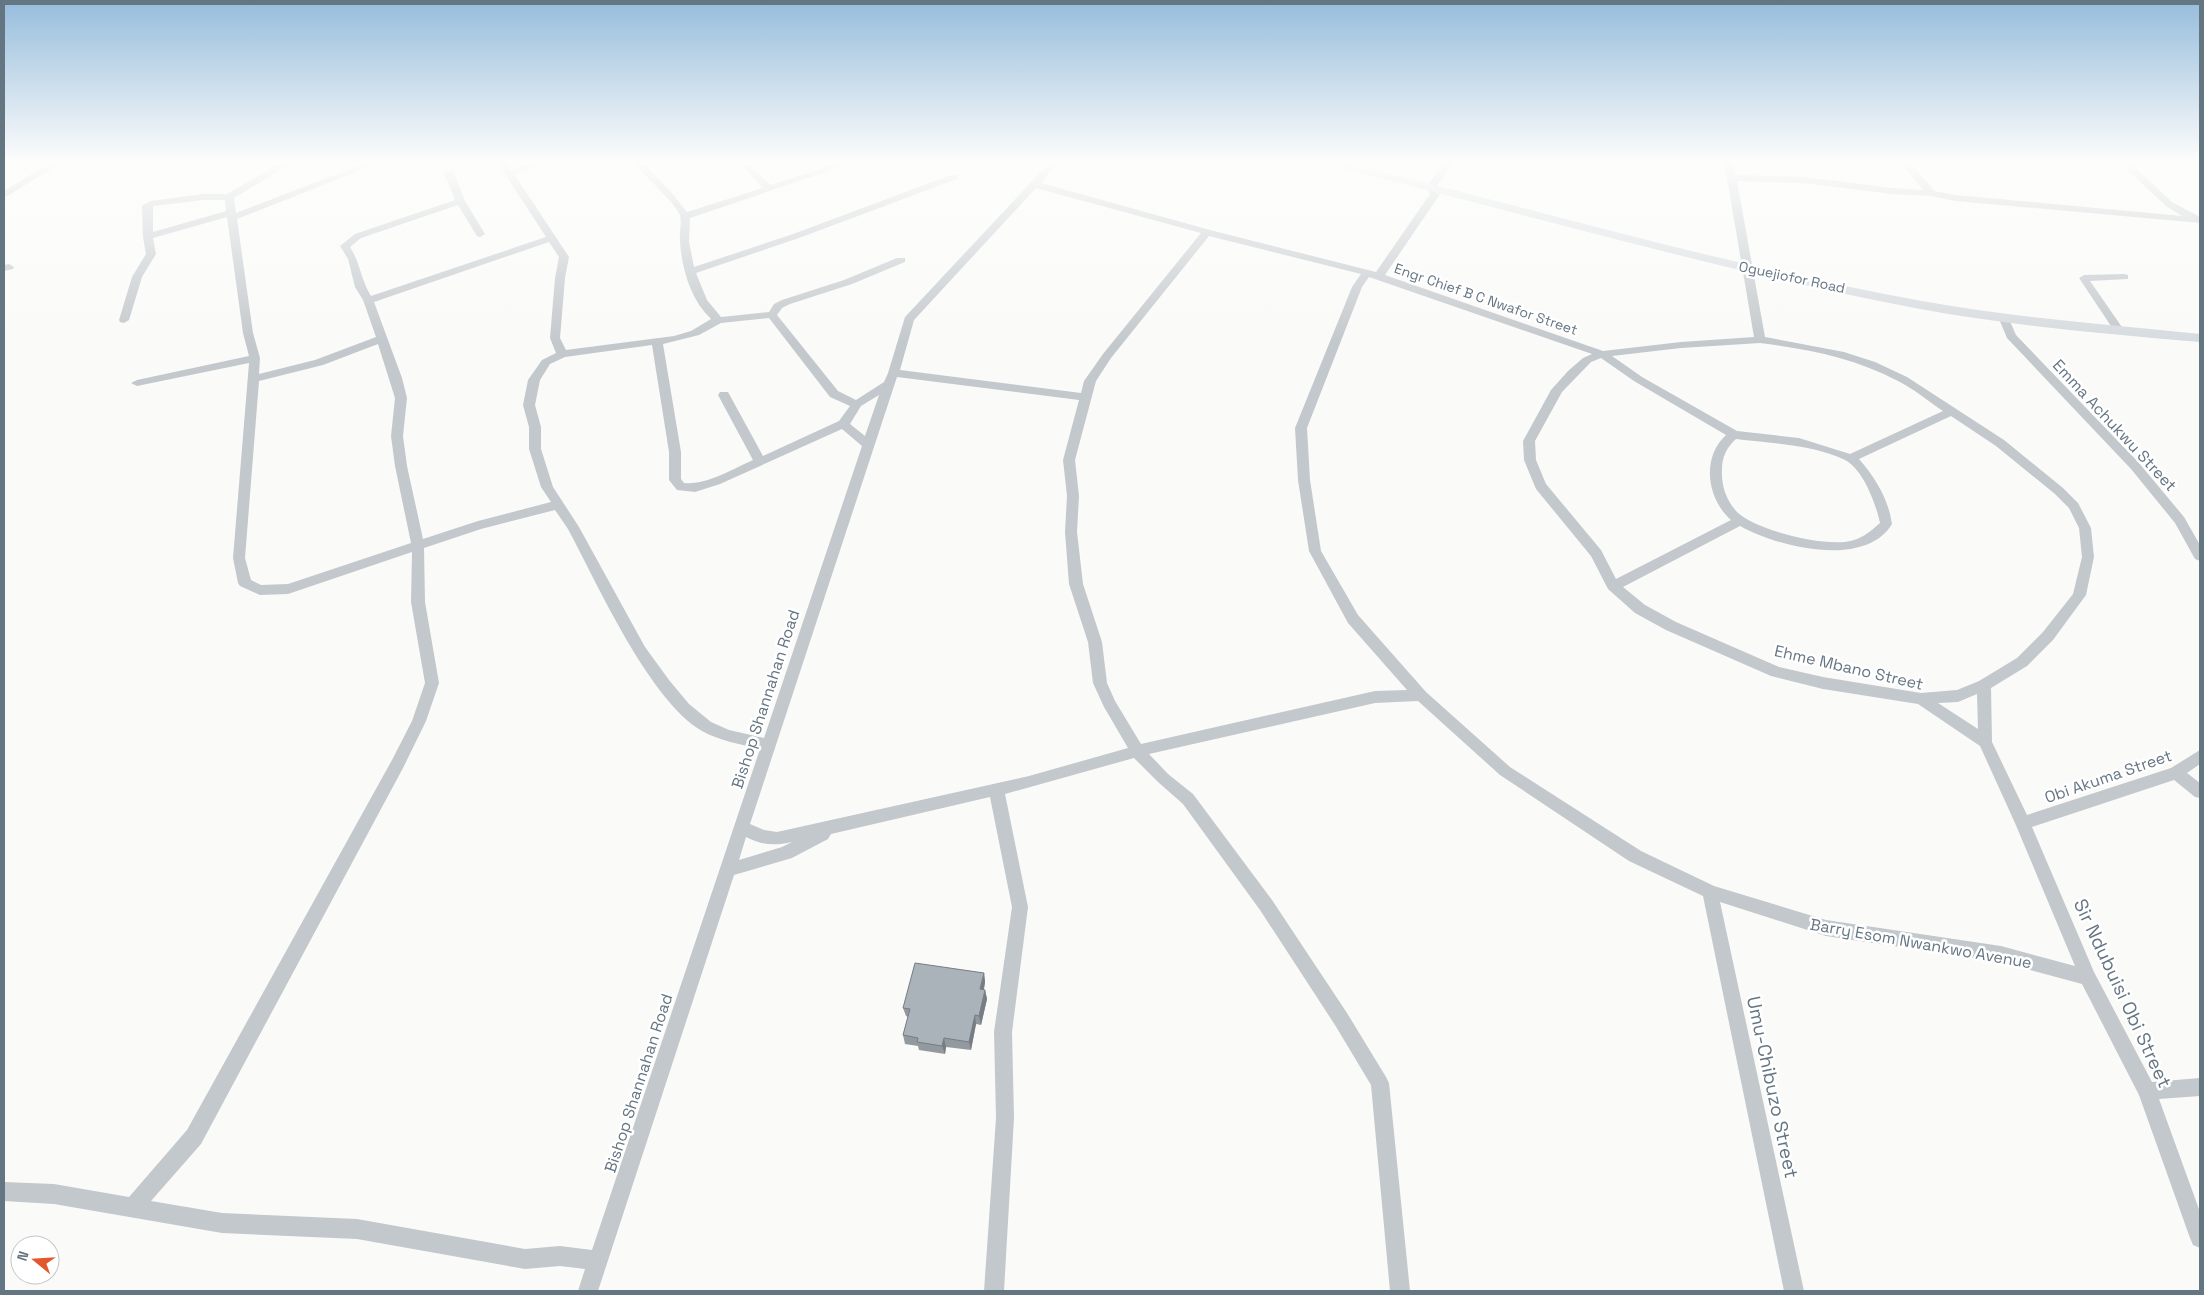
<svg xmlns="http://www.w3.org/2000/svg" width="2204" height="1295" font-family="'Space Grotesk',sans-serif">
	<rect width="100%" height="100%" fill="#fafaf8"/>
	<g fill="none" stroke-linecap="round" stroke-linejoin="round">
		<path fill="#c3c8cc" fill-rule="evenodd" d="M50,163H61L4,198V191Z
			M281,163H292L234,198L236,213L366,163H379L237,219L253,333L260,358L259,374L315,360L376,337L363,300L355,287L348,259L340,246L355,234L455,200L444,173L446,171H452L454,173L465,201L485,234L480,237L477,236L458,205L361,238L350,247C360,262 361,280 371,296L546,237L498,163H507L511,170L536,163H551L514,174L569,257L565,278L560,338L566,350L674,336L691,331L711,319C691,300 682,270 680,242C679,235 682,222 680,215C673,200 645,177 634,163H643L670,191L687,212L763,188L739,163H748L771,185L838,163H852L690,218L689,242L694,267L793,234L951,175H957V179L799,238L696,273L707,300L721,317L769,312L774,304L782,300L844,280L897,258H905V262L852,284L790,304L782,308L777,315L838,391L856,400L884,382L888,373L905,317L1049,163H1058L1041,183L1210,230L1376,272L1430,194L1426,187L1428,185L1444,163H1453L1436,187L1440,194L1385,275L1603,351L1681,342L1754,337L1727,178L1723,163H1732L1736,175L1804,177L1892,188L1923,190L1902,163H1911L1934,191L1956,195L2182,216L2166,206L2120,163H2130L2172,202L2200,217V223L1956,201L1931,196L1892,194L1804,183L1737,181L1765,337L1844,352L1875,362L1907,377L2004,440L2063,488L2078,503L2091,528L2094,557L2086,595L2053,640L2027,666L1991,688L1992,742L2027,815L2171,768L2200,750V764L2187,773L2200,783V798L2195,797L2174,780L2032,827L2094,972L2152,1082L2200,1078V1096L2159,1099L2200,1212V1248L2193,1245L2190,1238L2139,1095L2082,984L2001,962L1826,936L1720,902L1804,1291H1784L1703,896L1629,861L1500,775L1418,701L1375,703L1149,754L1168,774L1193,794L1272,900L1347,1013L1386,1077L1389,1083L1410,1291H1390L1371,1085L1335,1025L1260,910L1183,804L1158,782L1134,758L1005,794L1028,907L1012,1032L1014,1118L1004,1291H984L996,1118L994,1032L1012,907L990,797L831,834L828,839L792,858L734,875L598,1291H578L585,1269L560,1266L525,1269L357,1239L222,1233L54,1204L4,1201V1182L54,1184L129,1197L187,1130L392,760L412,721L425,683L411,602L412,552L288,594L260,595L240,586L238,583L233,558L249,363L137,386L131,383L137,380L249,356L243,333L227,217L153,238L156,254L142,277L129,320L124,323L120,322L119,320L132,277L146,254L143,237L142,206L150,201L203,194H227ZM1036,188L1201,233L1103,354L1084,381L1081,393L900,370L914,320ZM203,200H225L226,211L153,232V206ZM1209,236L1361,274L1352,287L1295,428L1298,480L1309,551L1348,623L1407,690L1375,691L1141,744L1115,701L1107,683L1102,642L1083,584L1077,532L1079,496L1075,460L1096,381L1111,358ZM549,242L559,257L555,278L550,338L556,353L542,360L528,380L523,405L529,427V449L541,487L551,502L478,521L423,539L407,466L403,436L407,398L402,378L374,302ZM1369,277L1592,354L1583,358L1568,371L1551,390L1523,441L1524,460L1536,489L1591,556L1608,589L1635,613L1666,630L1771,676L1823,689L1918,704L1980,746L2015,823L2075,966L2001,946L1826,920L1714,886L1641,851L1510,767L1426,692L1358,615L1321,551L1310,480L1307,428L1362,287ZM769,318L830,397L850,406L839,421L763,456L728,392H720L718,395L753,460C732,469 708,485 684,483L681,479V452L663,344L699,335L721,323ZM1760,343C1808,349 1855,358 1898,381C1914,389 1928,401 1943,411L1850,454L1799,438L1737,431L1642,377L1612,356L1681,348ZM378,344L395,398L391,436L395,466L411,543L288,584L261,585L251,580L245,558L259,381L323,365ZM652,345L669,452V480L677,490L695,492L720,484L842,429L862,446L764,738L729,730L711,722L689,704L669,680L645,647L579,527L553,487L541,449V427L535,405L540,380L550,364L565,357ZM1601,358L1634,381L1726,435C1701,458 1707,499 1731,520L1616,579L1601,550L1546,484L1536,460L1535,441L1562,392L1591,362ZM897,377L1079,400L1063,460L1067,496L1065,532L1069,584L1088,642L1093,683L1104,707L1128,748L1029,776L777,832L764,830L750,824ZM879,395L865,436L850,424L861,406ZM1951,416L1996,446L2055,494L2069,508L2079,528L2082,557L2073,594L2043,632L2017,658L1979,681L1957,690L1921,693L1823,677L1779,667L1676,622L1645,605L1623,587L1740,526C1777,547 1865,569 1892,524C1888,498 1876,479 1859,459ZM1736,439C1770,443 1815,445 1845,460C1863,469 1876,504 1880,523C1872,530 1864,537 1854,540C1829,549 1755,530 1737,512C1726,500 1721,485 1722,469C1722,457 1727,447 1736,439ZM555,510L568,529C597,583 649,700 702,731C720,741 740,744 760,749L592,1250L560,1246L525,1249L357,1219L222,1213L151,1201L201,1144L403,768L426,721L439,683L425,602L424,548L481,529ZM1977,694L1978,729L1938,703L1958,702ZM746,837C762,845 774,846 792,842L782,847L739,860Z
			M9,264L14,267L13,269L4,271V265Z
			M2124,274L2128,275V279L2090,281L2124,330L2119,333L2115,332L2079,278L2084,275Z
			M2004,316L2009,319L2016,335L2139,463L2184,517L2200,545V561L2195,559L2175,523L2131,469L2007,338L1999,319Z"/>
		<path fill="#d6dbdf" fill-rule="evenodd" d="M1326,163H1347C1538,210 1728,266 1922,301C2014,318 2107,324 2200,334V342C2107,334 2012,326 1920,309C1721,271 1525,214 1328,165Z"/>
	</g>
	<path fill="#929a9f" d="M984,973L985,982L984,990H985L987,999L981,1025L976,1024L971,1050L946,1047L945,1054L919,1050L918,1046L905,1044L903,1035L908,1017L906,1016L903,1008Z"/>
	<path fill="#777d82" d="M984,973L985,982L982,998L980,989Z
		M985,990L987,999L981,1025L979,1016Z
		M975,1015L976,1024L971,1050L969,1042Z
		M944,1038L946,1047L945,1054L942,1046Z"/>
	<path fill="#aab3b9" stroke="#777d82" d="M915,963L984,973L980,989L985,990L979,1016L975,1015L969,1042L944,1038L942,1046L917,1042L918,1038L903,1035L910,1009L903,1008Z"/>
	<linearGradient id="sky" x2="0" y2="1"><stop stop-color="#96bcdc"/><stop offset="0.47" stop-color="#fdfdfc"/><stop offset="1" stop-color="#fdfdfc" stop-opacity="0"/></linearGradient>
	<rect width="2204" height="344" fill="url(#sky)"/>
	<g text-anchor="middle" stroke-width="5" stroke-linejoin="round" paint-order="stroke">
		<g font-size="14" fill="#657683" stroke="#fff">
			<text transform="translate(1792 277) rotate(12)" y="5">Oguejiofor Road</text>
			<text transform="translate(1486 299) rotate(19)" y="5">Engr Chief B C Nwafor Street</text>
		</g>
		<g font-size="16" fill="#657683" stroke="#fff">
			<text transform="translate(2115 425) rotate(47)" y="6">Emma Achukwu Street</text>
			<text transform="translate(1849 667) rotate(13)" y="6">Ehme Mbano Street</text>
			<text transform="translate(765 699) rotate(-72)" y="6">Bishop Shannahan Road</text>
			<text transform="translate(2108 776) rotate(-19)" y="6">Obi Akuma Street</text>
			<text transform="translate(1921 943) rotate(10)" y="6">Barry Esom Nwankwo Avenue</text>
			<text transform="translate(638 1083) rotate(-72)" y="6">Bishop Shannahan Road</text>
		</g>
		<g font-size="19" fill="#657683" stroke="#fff">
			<text transform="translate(2123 993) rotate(65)" y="7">Sir Ndubuisi Obi Street</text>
			<text transform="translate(1773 1087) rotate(78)" y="7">Umu-Chibuzo Street</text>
		</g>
	</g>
	<rect width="2204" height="1295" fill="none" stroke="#657683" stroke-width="10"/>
	<g transform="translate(35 1260) rotate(288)"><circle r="24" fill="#ffffff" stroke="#c1c8cd"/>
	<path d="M0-4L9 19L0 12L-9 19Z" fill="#e4572e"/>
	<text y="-8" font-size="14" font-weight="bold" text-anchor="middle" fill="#657683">N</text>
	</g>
</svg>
